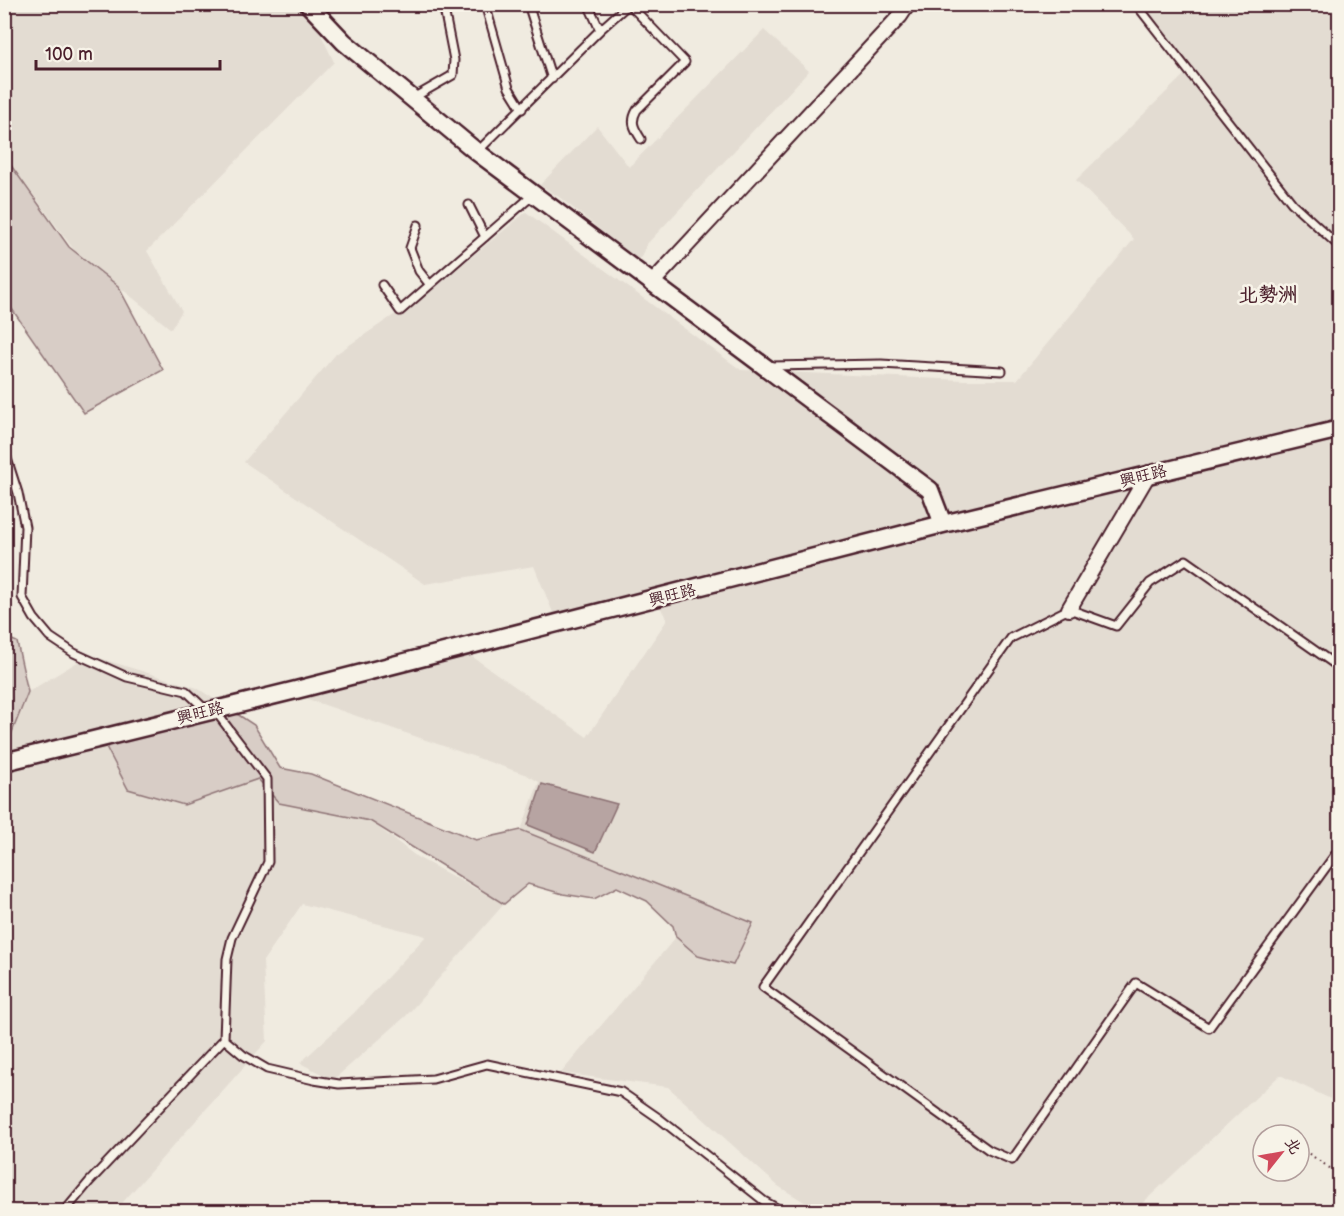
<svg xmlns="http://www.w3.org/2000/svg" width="1344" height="1216" font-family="'Balsamiq Sans','LXGW WenKai TC',sans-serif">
	<rect width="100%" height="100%" fill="#f0ebe0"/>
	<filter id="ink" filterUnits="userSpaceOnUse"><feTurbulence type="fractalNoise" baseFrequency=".0167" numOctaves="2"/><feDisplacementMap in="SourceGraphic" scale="12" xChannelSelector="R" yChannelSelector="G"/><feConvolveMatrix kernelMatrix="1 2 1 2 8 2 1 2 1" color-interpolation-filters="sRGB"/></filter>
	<g filter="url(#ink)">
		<path fill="#e3dcd2" d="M4,5H307L334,62L147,251L182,311L171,329L74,250L5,156Z
			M1133,5H1339V1103L1280,1075L1134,1211L821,1212L778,1186L668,1087L561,1073L676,937L698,956L752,923L521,830L539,782L527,775L293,694L460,648L587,737L667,620L655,597L558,625L534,566L425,584L244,462L336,354L394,315L400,316L526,212L741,370L964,380H1017L1134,239L1076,180L1188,71Z
			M764,30L809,71L647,244L643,255L638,260L559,197L540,185L597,126L629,167Z
			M89,655L197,688L231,710L184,805L258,779L279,803L370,821L417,857L504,904L406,1016L333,1080L300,1063L354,1013L426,936L302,904L263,961L267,1041L115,1211H21L4,1198V750L28,692Z"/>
		<path fill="#d8cdc6" stroke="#917678" stroke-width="1.5" d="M5,157L69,247L118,286L163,370L84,413L5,299Z
			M5,637L17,642L28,692L5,750Z
			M231,710L254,725L280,768L311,774L476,840L521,830L753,923L733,965L698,956L676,937L673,926L647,901L617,887L594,899L563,894L528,884L504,904L370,821L279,803L258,779L184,805L128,789L102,739Z"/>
		<path fill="#b7a4a2" stroke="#8b6f72" stroke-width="1.5" d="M542,784L617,804L595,852L528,825Z"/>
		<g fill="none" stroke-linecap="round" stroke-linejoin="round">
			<defs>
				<path id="service" d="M485,4L509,88L522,109
					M528,4L552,79
					M588,4L600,30
					M629,4L685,62L637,110C630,122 634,128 641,139
					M1136,4L1292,203L1340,247
					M413,98L453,75L454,60L443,4
					M477,152L600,30L629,4
					M469,205L485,237
					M418,225L410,248L419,271L430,285
					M382,285L400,311L533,195
					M771,366L881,364L1002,371
					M4,449L18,493L25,527L22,597L34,618L50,637L74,653L127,677L186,691L207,711L219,716L267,779L268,862L232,938L227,959L224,1039L89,1182L64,1212
					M1340,668L1186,560L1150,583L1116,626L1069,609L1011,638L763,987L989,1150L1012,1160L1136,983L1209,1028L1340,848
					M224,1039L243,1055L267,1069L314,1080L339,1084L433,1079L487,1064L621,1092L660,1119L764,1201L784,1212"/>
				<path id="minor" d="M651,284L900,16L908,4
					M1069,609L1149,473"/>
				<path id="tertiary" d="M308,4L344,42L477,152L930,490L943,524
					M4,762L296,690L943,524L1340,429"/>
			</defs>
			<use href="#service" stroke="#4a1f2b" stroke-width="11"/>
			<use href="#minor" stroke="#4a1f2b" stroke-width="18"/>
			<use href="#tertiary" stroke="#4a1f2b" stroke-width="21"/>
			<path stroke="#4a1f2b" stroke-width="2" stroke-dasharray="1.5 4.5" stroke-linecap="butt" d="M1299,1147L1340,1175"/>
			<use href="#service" stroke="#f7f3e8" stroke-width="7"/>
			<use href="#minor" stroke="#f7f3e8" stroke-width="14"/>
			<use href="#tertiary" stroke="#f7f3e8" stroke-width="16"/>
		</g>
	</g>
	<g text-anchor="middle" stroke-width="5" stroke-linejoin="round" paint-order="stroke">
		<g font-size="16" fill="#4a1f2b" stroke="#f7f3e8">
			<text transform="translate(1143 475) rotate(-14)" y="6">興旺路</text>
			<text transform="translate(672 594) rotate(-14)" y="6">興旺路</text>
			<text transform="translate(200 712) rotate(-14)" y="6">興旺路</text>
		</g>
		<g font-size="20" font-weight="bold" fill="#4a1f2b" stroke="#f7f3e8">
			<text x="1268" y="301">北勢洲</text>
		</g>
	</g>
	<rect width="1344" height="1216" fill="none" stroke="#f7f3e8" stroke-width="24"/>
	<rect x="12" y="12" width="1320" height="1192" fill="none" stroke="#4a1f2b" stroke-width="2" filter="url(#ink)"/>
	<g transform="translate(1281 1153) rotate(59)"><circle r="28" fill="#f7f3e8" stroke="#b29e9c" stroke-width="1.5"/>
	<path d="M0-4.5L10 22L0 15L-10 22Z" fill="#d1495b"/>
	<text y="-9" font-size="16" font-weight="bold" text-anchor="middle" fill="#4a1f2b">北</text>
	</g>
	<path d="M36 60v9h184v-9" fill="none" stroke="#4a1f2b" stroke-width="3"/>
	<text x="45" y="60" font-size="18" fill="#4a1f2b" stroke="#f7f3e8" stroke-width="4.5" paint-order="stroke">100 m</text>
</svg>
